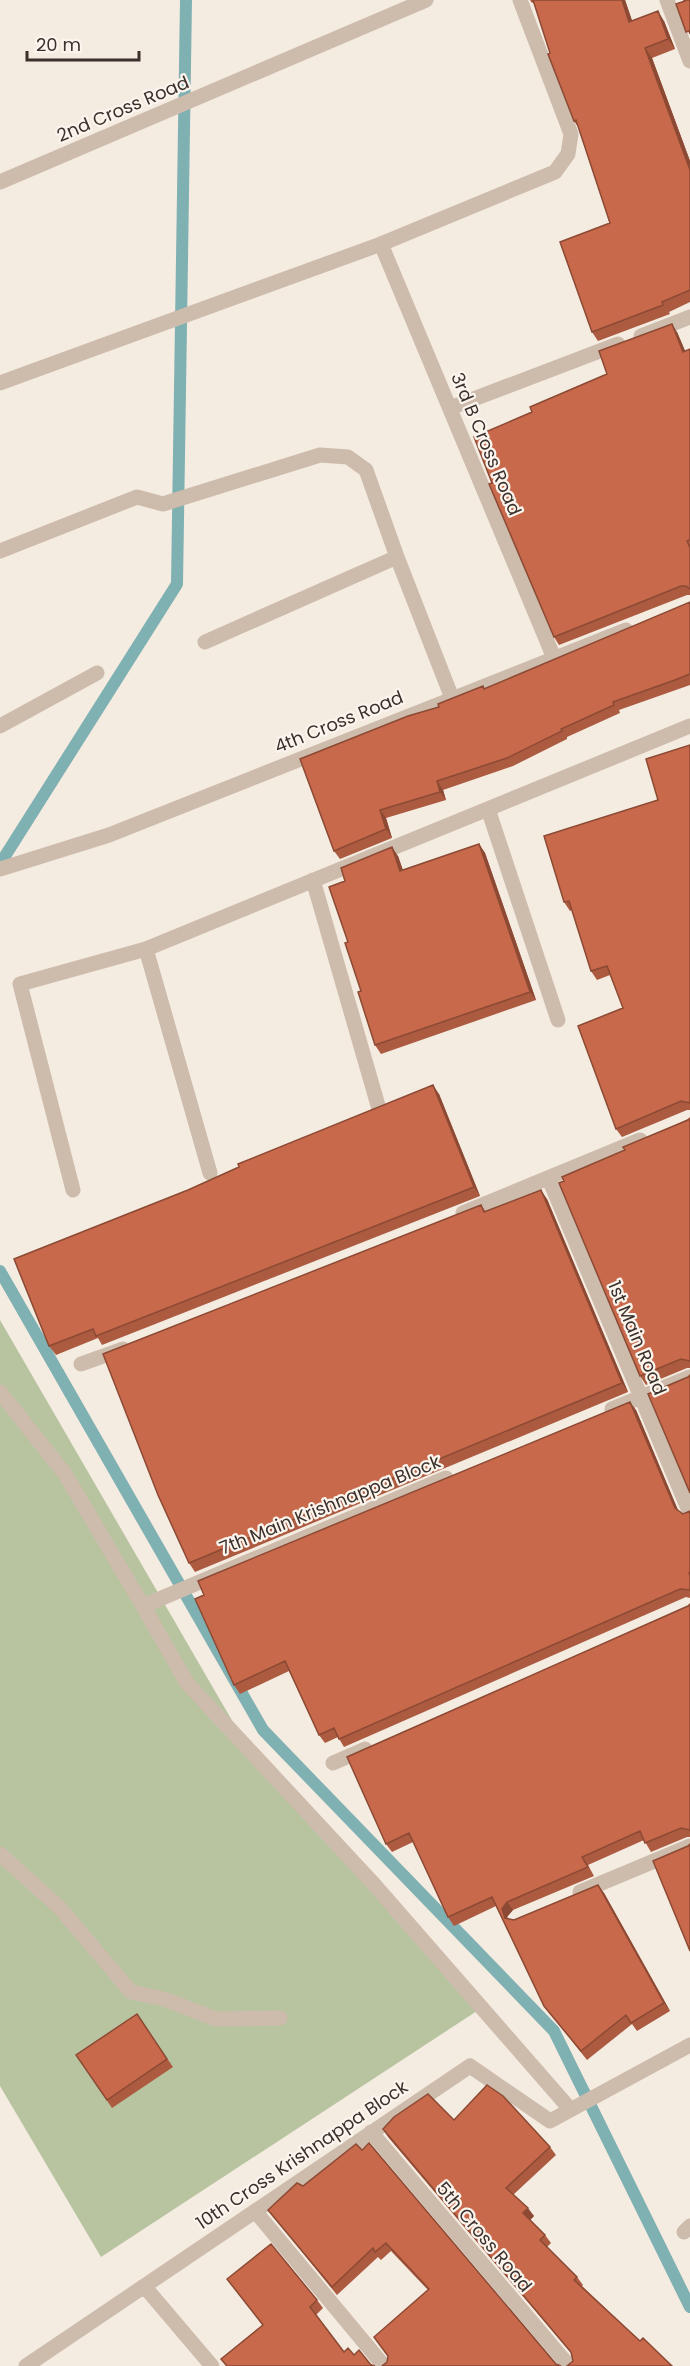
<svg xmlns="http://www.w3.org/2000/svg" width="690" height="2366" font-family="Poppins,sans-serif">
	<rect width="100%" height="100%" fill="#f4ebe1"/>
	<path fill="#b8c4a0" d="M0,1320L241,1736L480,2009L101,2257L0,2086Z"/>
	<g fill="none" stroke-linecap="round" stroke-linejoin="round">
		<path stroke="#7fb0b2" stroke-width="12" d="M0,864L177,584L186,0
			M0,1271L263,1730L554,2031L690,2307"/>
		<path stroke="#cdbbac" stroke-width="15" d="M667,0L690,61
			M0,182L426,0
			M381,244L554,658
			M641,336L690,317
			M0,383L381,244L555,172L568,154L571,134L520,0
			M450,408L618,344
			M0,551L137,497L163,504L320,455L348,457L366,470L397,557L452,698
			M205,642L397,557
			M0,726L97,673
			M488,809L558,1020
			M0,869L109,835L626,630
			M313,880L379,1109
			M146,949L210,1173
			M549,1179L690,1513
			M73,1190L20,984L146,949L690,726
			M463,1213L640,1140
			M81,1364L123,1349
			M0,1392L65,1474L143,1606L446,1478
			M612,1409L690,1377
			M143,1606L187,1683L372,1882L570,2109
			M333,1763L365,1749
			M0,1854L60,1908L131,1992L164,1999L216,2019L280,2018
			M580,1892L690,1846
			M371,2132L569,2366
			M255,2211L384,2366
			M684,2232L690,2226
			M144,2286L212,2366
			M26,2366L470,2066L550,2121L690,2045"/>
	</g>
	<path fill="#ac5a40" d="M530,0H625L632,21H664L675,49L652,58L690,161V302L669,312L670,314L598,341L592,332L610,223L578,127L574,121L534,2L532,3Z
		M677,332L685,351L690,349V595H687L559,645L554,637L492,483L532,412L607,374Z
		M690,602V685L619,710L620,713L567,737V739L513,766L443,790L446,800L386,818L392,838L340,859L334,851L439,707L483,686L485,689Z
		M690,745V1110H687L622,1137L616,1129L623,1008L610,975L597,980L591,971L572,910L570,911L564,902L658,800Z
		M479,844L485,853L536,1000L381,1054L375,1045L348,942L345,881L398,856L403,870Z
		M439,1094L480,1196L102,1345L98,1338L56,1355L49,1346Z
		M690,1118V1368H687L646,1385L640,1376L625,1150Z
		M547,1199L628,1392L195,1572L189,1563L481,1205L486,1212Z
		M636,1410L678,1511L683,1514L690,1511V1598L686,1597L344,1747L338,1737L325,1743L319,1735L289,1671L240,1694L234,1685Z
		M690,1604V1837H687L651,1852L644,1840L588,1865L594,1876L513,1910L507,1917L508,1919L514,1920L604,1893L670,2011L637,2031L632,2024L587,2060L544,2006L496,1906L454,1926L448,1917L413,1842L392,1852L386,1844L688,1606Z
		M137,2014L173,2067L112,2108L76,2055Z
		M454,2120L550,2147L556,2155L513,2195L534,2216L530,2220L545,2235L551,2243L547,2247L577,2277L583,2285L582,2286L640,2341L573,2361L571,2353L388,2137L383,2129Z
		M362,2150L556,2364L387,2362L428,2290L391,2251L381,2260L378,2257L337,2295L268,2210L303,2186Z
		M227,2279L317,2300L323,2308L316,2315L344,2352L354,2355L375,2366H226L221,2359L263,2325Z"/>
	<path fill="#8c4a34" d="M622,0H625L636,32L629,22Z
		M658,11L664,21L675,49L668,39Z
		M645,48L652,58L690,161V170Z
		M672,324L677,332L689,360L683,352Z
		M437,781L443,790L446,800L440,792Z
		M380,810L386,818L392,838L386,829Z
		M479,844L485,853L536,1000L530,992Z
		M392,847L398,856L406,880L400,871Z
		M433,1085L439,1094L480,1196L474,1187Z
		M541,1190L547,1199L628,1392L622,1383Z
		M630,1402L636,1410L681,1517L675,1508Z
		M598,1885L604,1893L670,2011L664,2003Z
		M507,1902L513,1910L507,1917L511,1926L505,1918L502,1909Z
		M528,2208L534,2216L529,2221L523,2213Z"/>
	<path fill="#c8694b" stroke="#8c4a34" stroke-width="1.5" d="M533,0H622L629,22L658,11L668,39L645,48L690,170V290L662,302L663,305L592,332L560,242L610,223L576,120L574,121L548,54L550,53Z
		M684,0H690V34L689,31L686,32L676,4L685,1Z
		M672,324L683,352L690,349V540L687,541L690,548V589L686,586H681L554,637L489,484L492,483L474,437L532,412L530,407L607,374L599,351Z
		M690,602V674L675,680L613,702L614,705L561,729L562,731L507,758L437,781L440,792L380,810L386,829L334,851L300,759L408,716L439,707L438,704L483,686L484,689Z
		M690,745V1103L681,1101L616,1129L578,1026L623,1008L607,966L591,971L569,901L564,902L544,836L658,800L646,759Z
		M479,844L530,992L375,1045L358,992L361,991L345,943L348,942L329,887L345,881L341,868L392,847L400,871Z
		M433,1085L474,1187L96,1336L93,1329L49,1346L14,1259L188,1190L239,1167L238,1164Z
		M690,1118V1361L681,1359L640,1376L559,1183L564,1181L562,1177L625,1150L623,1147L688,1120Z
		M541,1190L622,1383L189,1563L158,1495L103,1354L481,1205L484,1212Z
		M690,1375V1493L648,1394L688,1377Z
		M630,1402L675,1508L683,1514L690,1511V1572L689,1573L690,1576V1590L680,1589L339,1739L334,1728L319,1735L285,1661L234,1685L195,1599L204,1595L198,1581Z
		M690,1604V1830L681,1828L645,1843L640,1831L582,1857L588,1867L507,1902L502,1909L505,1918L514,1920L598,1885L664,2003L631,2023L626,2015L581,2051L544,2006L492,1897L448,1917L409,1833L386,1844L347,1757L688,1606Z
		M690,1844V1951L653,1861L688,1846Z
		M137,2014L167,2059L107,2100L76,2055Z
		M487,2085L503,2096L550,2147L506,2188L528,2208L523,2213L545,2235L540,2240L577,2277L574,2280L640,2341L643,2338L672,2366H567L573,2361L571,2352L383,2129L394,2117L428,2094L454,2120Z
		M369,2143L556,2364L561,2366H382L387,2362L388,2356L374,2337L429,2289L386,2243L375,2252L373,2248L332,2287L268,2210L297,2183L303,2186L356,2144L362,2150Z
		M271,2244L317,2300L310,2307L344,2352L348,2348L354,2355L359,2350L371,2365L375,2366H227L221,2359L263,2325L227,2279Z"/>
	<g text-anchor="middle" stroke-width="4.5" stroke-linejoin="round" paint-order="stroke">
		<g font-size="18" fill="#3b302b" stroke="#fbf5ee">
			<text transform="translate(123 109) rotate(-23)" y="6">2nd Cross Road</text>
			<text transform="translate(486 444) rotate(67)" y="6">3rd B Cross Road</text>
			<text transform="translate(339 722) rotate(-22)" y="6">4th Cross Road</text>
			<text transform="translate(637 1338) rotate(67)" y="6">1st Main Road</text>
			<text transform="translate(330 1505) rotate(-22)" y="6">7th Main Krishnappa Block</text>
			<text transform="translate(302 2155) rotate(-34)" y="6">10th Cross Krishnappa Block</text>
			<text transform="translate(484 2237) rotate(50)" y="6">5th Cross Road</text>
		</g>
	</g>
	<path d="M27 51v9h112v-9" fill="none" stroke="#3b302b" stroke-width="3"/>
	<text x="36" y="51" font-size="18" fill="#3b302b" stroke="#fbf5ee" stroke-width="4.5" paint-order="stroke">20 m</text>
</svg>
